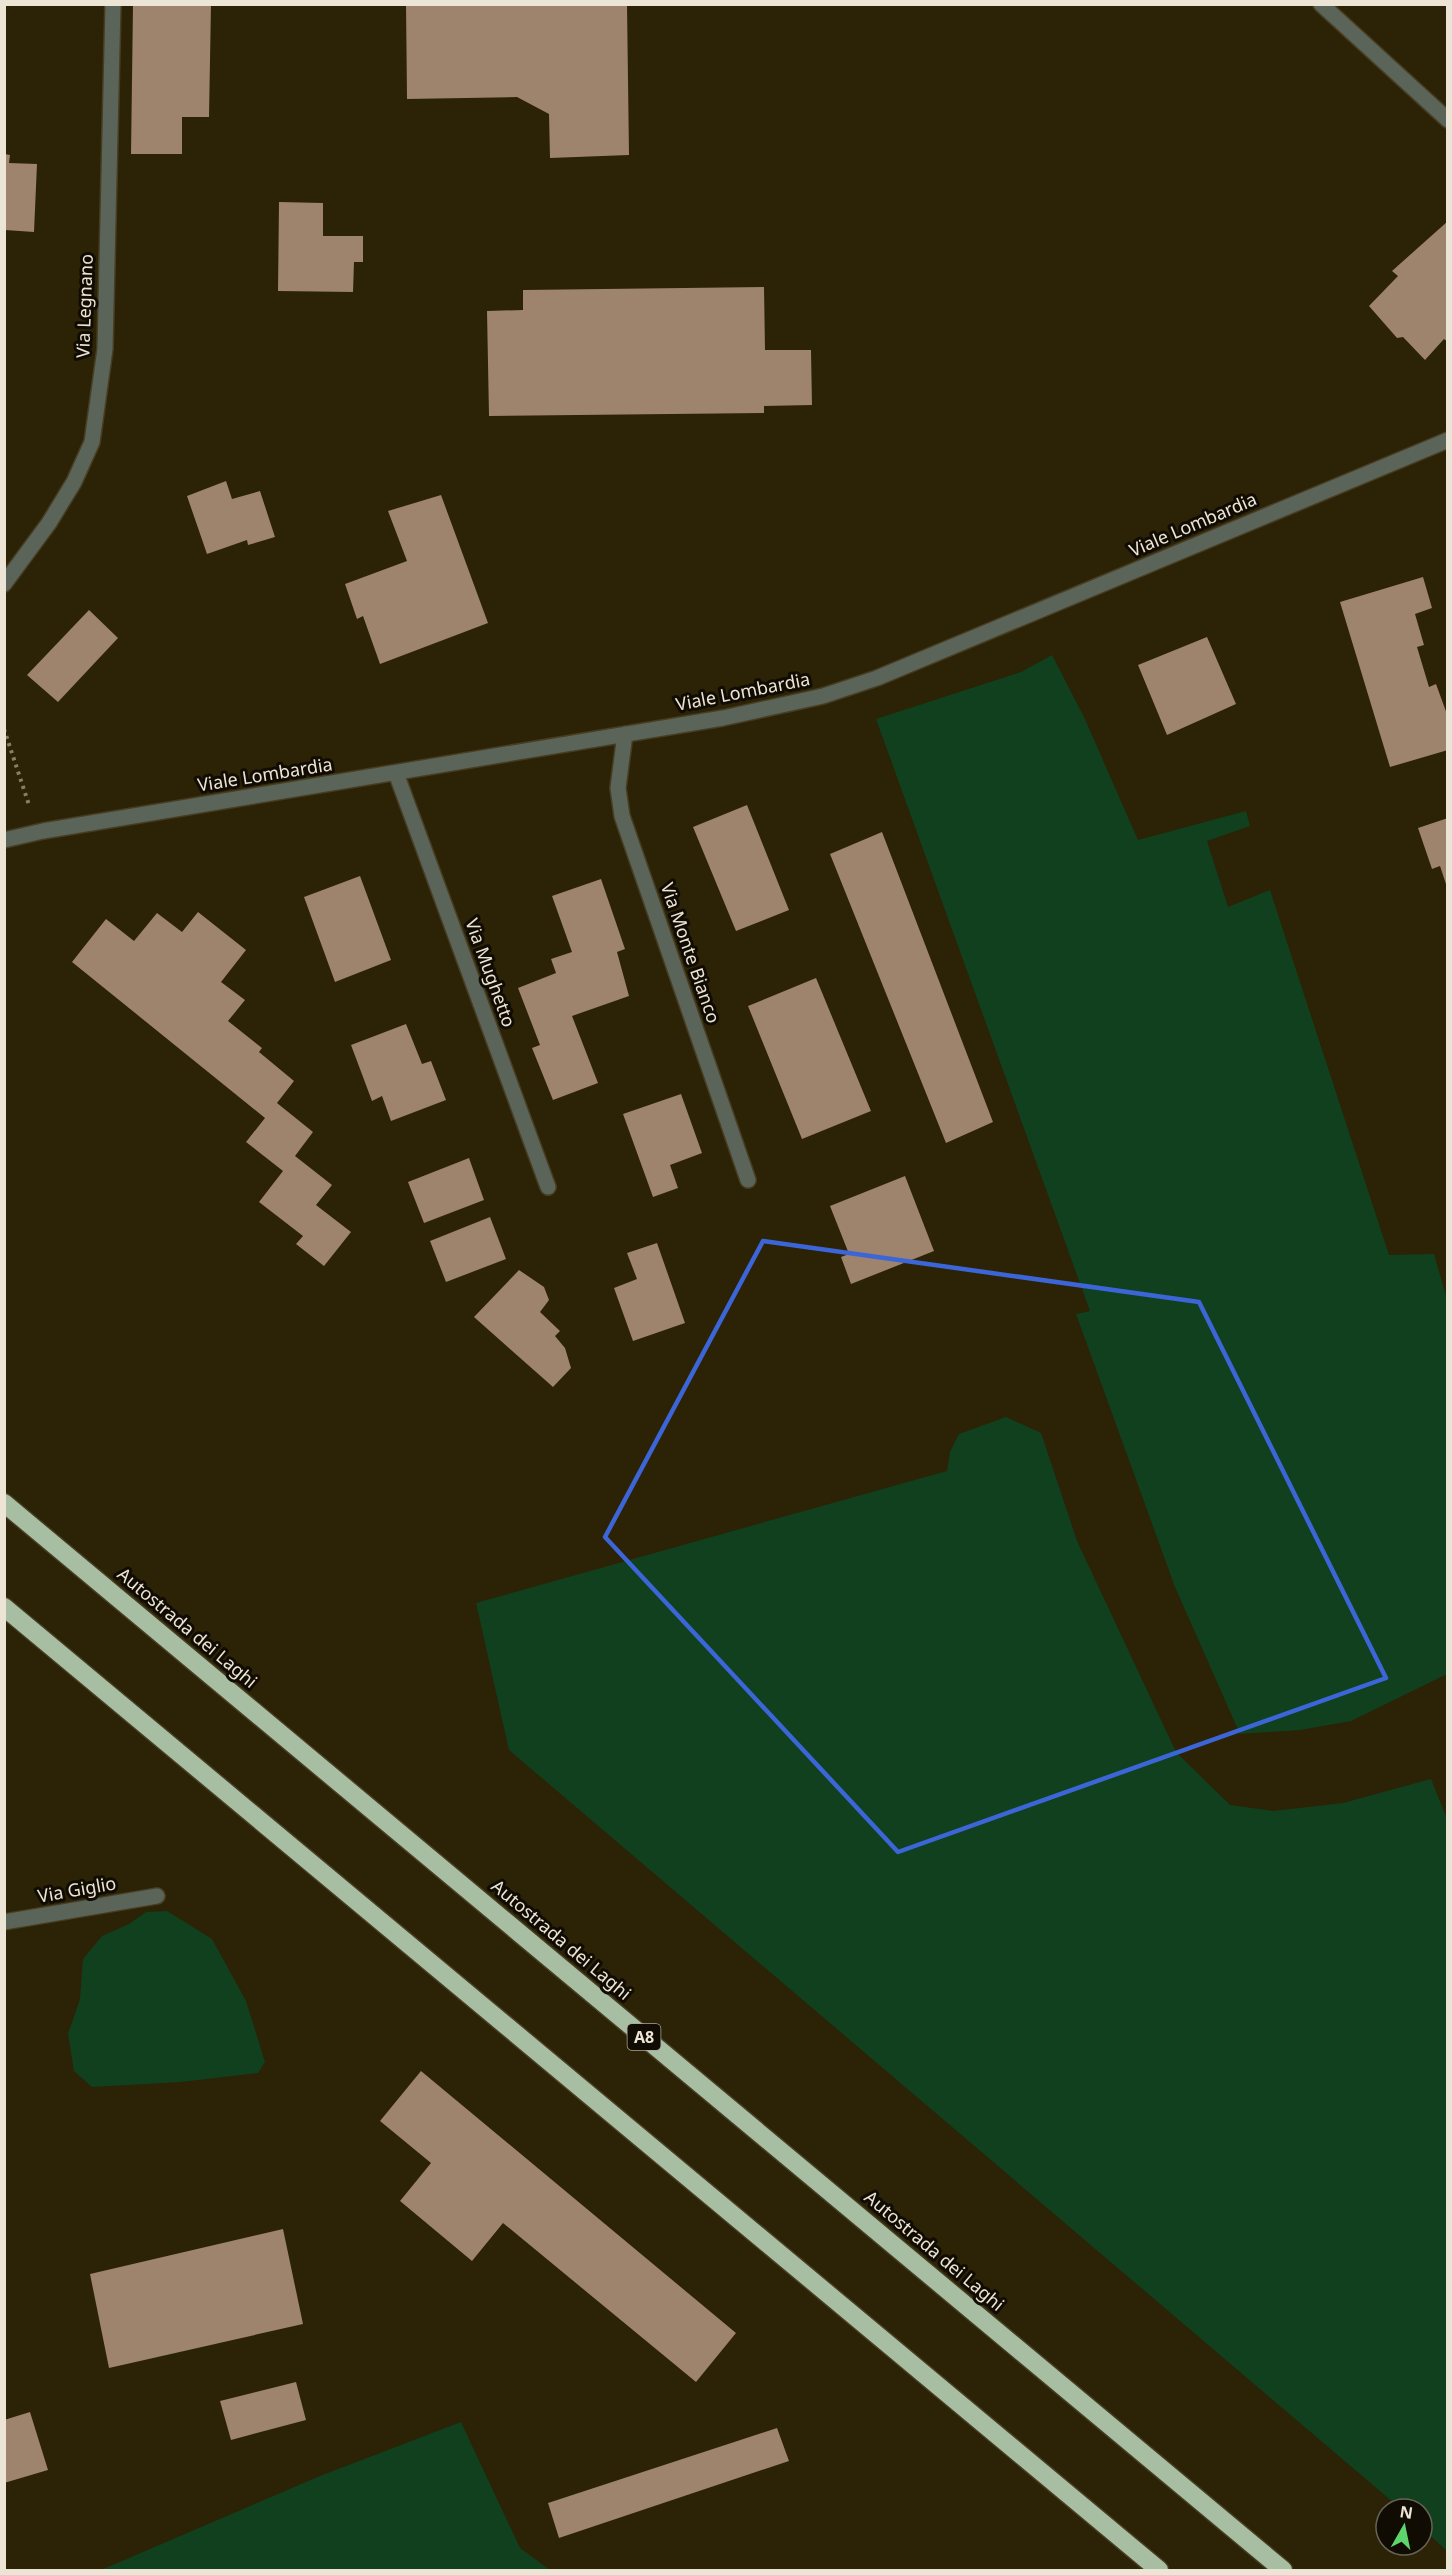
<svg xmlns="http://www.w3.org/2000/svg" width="1452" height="2575" font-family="'Noto Sans',sans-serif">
	<rect width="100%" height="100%" fill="#2c2205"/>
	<path fill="#10401e" d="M1052,655L1084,717L1138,840L1246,811L1250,826L1207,841L1228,907L1270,890L1389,1255L1434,1254L1448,1303L1447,1674L1351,1721L1300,1730L1240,1734L1175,1587L1076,1314L1090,1311L876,719L1021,672Z
		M1006,1417L1041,1433L1077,1541L1176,1752L1230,1805L1273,1811L1343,1803L1431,1779L1448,1821L1447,2551L1422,2528V2509H1401L509,1750L476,1603L947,1471L950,1452L959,1434Z
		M167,1911L212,1939L246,2001L265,2062L258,2073L181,2082L92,2087L74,2071L68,2034L80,1999L83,1959L102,1936L129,1924L146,1912Z
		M461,2422L520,2548L550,2570H101L320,2476Z"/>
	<path fill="#9e836d" d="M133,4H211L209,117H182V154H131Z
		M406,4H627L629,155L550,158L549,114L517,97L407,99Z
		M5,154L10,155L9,163L37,164L34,232L5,230Z
		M279,202L323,203V236H363V262H354L353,292L278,291Z
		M1448,221V342L1444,339L1425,360L1403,337L1397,338L1369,306L1398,276L1392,271Z
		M764,287L765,350H811L812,405L764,406V413L489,416L487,311L523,310V290Z
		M226,481L232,499L260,491L275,537L248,545L247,540L207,554L187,496Z
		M441,495L488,623L380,664L363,616L357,619L345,584L407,561L388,511Z
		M1423,577L1432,608L1415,614L1424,645L1417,647L1429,687L1436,684L1448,717V750L1390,767L1340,602Z
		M89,610L118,638L58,702L27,675Z
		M1207,637L1236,704L1167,735L1138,665Z
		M747,805L789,910L736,931L693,827Z
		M1448,818V887H1447L1440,866L1432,869L1418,828Z
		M882,832L993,1122L946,1143L830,854Z
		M360,876L391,960L335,982L304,897Z
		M601,879L625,949L617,952L629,996L572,1016L598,1083L553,1100L532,1048L540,1045L518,988L556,973L551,959L572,952L552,896Z
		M198,912L246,950L221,982L245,1000L228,1021L262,1048L259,1052L294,1081L277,1103L313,1132L295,1156L332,1185L316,1205L351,1232L324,1266L296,1244L303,1236L259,1202L283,1171L246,1142L265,1118L72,962L106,919L134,941L157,913L182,932Z
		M816,978L871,1111L802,1139L748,1006Z
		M406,1024L422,1064L431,1061L446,1100L391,1121L382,1096L372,1101L351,1045Z
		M681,1094L702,1153L670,1165L678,1188L653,1197L623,1114Z
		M469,1158L484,1200L424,1223L408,1182Z
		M905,1176L934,1251L851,1284L841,1257L849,1254L830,1206Z
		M490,1217L506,1259L446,1282L430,1241Z
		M657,1243L685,1323L633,1341L614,1288L637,1279L627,1253Z
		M519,1270L544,1287L549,1300L540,1312L560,1331L555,1336L565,1348L571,1368L553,1387L474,1317Z
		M421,2071L736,2333L696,2382L503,2223L472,2261L400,2201L431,2163L380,2121Z
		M283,2229L303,2324L109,2368L90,2274Z
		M296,2382L306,2420L231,2440L220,2401Z
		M30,2412L48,2470L4,2483V2420Z
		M777,2428L789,2461L559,2538L548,2503Z"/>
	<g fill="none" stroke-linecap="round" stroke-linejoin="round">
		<defs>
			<path id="minor" d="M1321,4L1448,120
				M4,584L49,523L74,482L92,442L105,349L113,4
				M625,734L618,788L622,816L748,1180
				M396,773L548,1187
				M4,840L43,831L723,718L823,696L877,678L1448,440
				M4,1922L157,1896"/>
			<path id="highway" d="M4,1503L1283,2570
				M4,1607L1159,2570"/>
		</defs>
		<use href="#minor" stroke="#473d22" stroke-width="18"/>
		<use href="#highway" stroke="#473d22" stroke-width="21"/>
		<path stroke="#877e67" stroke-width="4" stroke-dasharray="3 4.5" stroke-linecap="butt" d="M4,729L29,805"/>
		<use href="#minor" stroke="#5b6459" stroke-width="15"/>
		<use href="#highway" stroke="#a7bea3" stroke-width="18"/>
	</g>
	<path fill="none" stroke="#3c65d8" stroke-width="4.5" stroke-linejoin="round" d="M763,1241L1199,1302L1386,1678L898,1852L605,1537Z"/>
	<g text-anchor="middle" stroke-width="6" stroke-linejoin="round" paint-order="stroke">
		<rect fill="#110c03" stroke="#aaa496" stroke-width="1.5" x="627.5" y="2024" width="33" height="26" rx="4.5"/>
		<g font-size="16" font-weight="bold" fill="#ece5d5">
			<text x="644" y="2043">A8</text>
		</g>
		<g font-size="18" fill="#ece5d5" stroke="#110c03">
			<text transform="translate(85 306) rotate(-88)" y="6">Via Legnano</text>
			<text transform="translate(1193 525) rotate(-23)" y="6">Viale Lombardia</text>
			<text transform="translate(743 692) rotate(-11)" y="6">Viale Lombardia</text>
			<text transform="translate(265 775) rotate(-9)" y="6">Viale Lombardia</text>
			<text transform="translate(690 953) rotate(71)" y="6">Via Monte Bianco</text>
			<text transform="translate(490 973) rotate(70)" y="6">Via Mughetto</text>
			<text transform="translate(187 1628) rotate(40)" y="6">Autostrada dei Laghi</text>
			<text transform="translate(77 1890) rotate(-10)" y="6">Via Giglio</text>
			<text transform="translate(561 1940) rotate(40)" y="6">Autostrada dei Laghi</text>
			<text transform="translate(934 2251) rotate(40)" y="6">Autostrada dei Laghi</text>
		</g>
	</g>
	<rect width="1452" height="2575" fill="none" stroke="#ece5d5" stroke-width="12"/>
	<g transform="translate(1404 2527) rotate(9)"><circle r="28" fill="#110c03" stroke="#696357" stroke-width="1.5"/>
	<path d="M0-4.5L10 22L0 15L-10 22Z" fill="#5ed56c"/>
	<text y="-9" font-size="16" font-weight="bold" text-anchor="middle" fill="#ece5d5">N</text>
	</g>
</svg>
